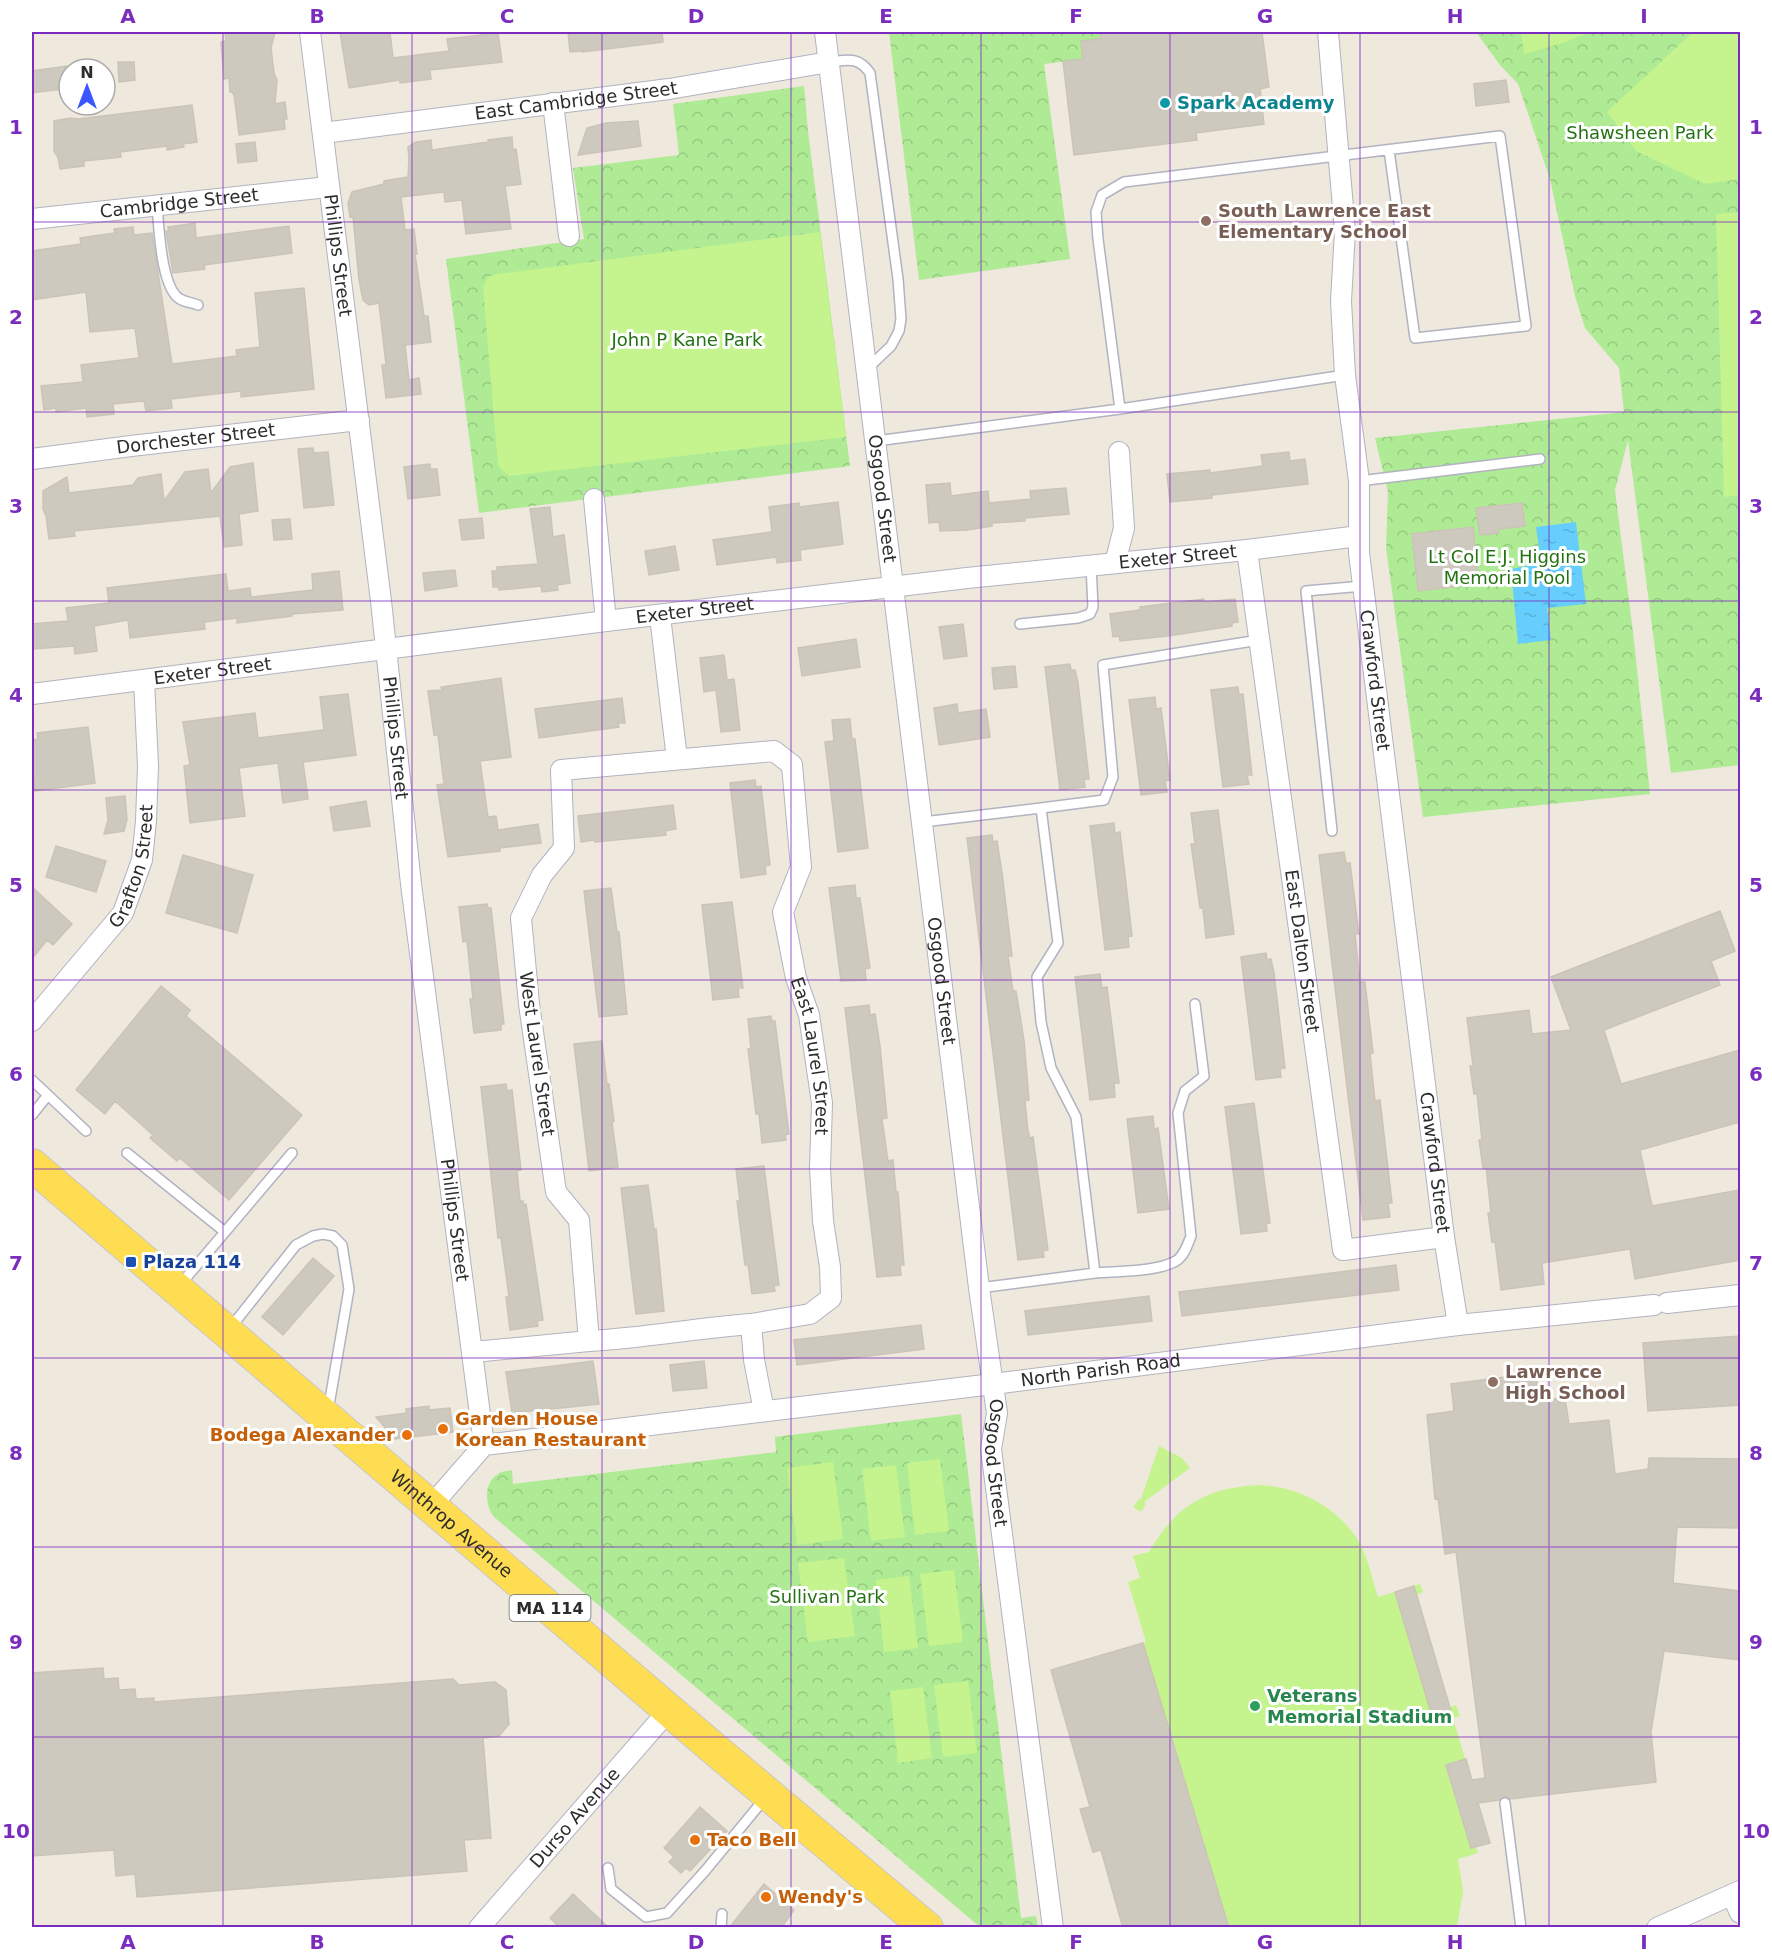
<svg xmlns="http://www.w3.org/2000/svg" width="1772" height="1959" font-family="'DejaVu Sans',sans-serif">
	<defs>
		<pattern id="park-crowns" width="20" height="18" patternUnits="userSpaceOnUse" patternTransform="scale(1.5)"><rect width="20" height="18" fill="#aeeb94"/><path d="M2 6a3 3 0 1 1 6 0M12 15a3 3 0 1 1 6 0" fill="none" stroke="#96ca80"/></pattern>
		<pattern id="water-ripples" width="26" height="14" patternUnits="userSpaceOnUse" patternTransform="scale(1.5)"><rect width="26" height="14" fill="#65cefc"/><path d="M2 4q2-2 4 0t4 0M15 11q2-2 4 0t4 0" fill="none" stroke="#58b1d8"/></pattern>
	</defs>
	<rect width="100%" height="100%" fill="#efe8dd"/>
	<path fill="url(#park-crowns)" d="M889,32H1100L1101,39L1081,41L1083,59L1044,64L1070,259L919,280Z
		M1476,32H1740V765L1671,773L1628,440L1615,490L1634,640L1650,794L1423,817L1386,548L1388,492L1375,438L1624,412L1619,368L1585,328L1575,296L1550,179L1518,84L1500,65Z
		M804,86L808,131L850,466L479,513L446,259L584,239L573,168L679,155L673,104Z
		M961,1414L1021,1918L1036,1916L1038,1927H980L494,1517C485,1505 483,1483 498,1474C501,1471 508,1471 512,1470L513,1484L776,1452L775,1437Z"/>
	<path fill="#c5f48e" d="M1521,32H1589L1566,42L1524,54Z
		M1693,32H1740V179L1705,184L1636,151L1607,112Z
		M1740,212V495L1724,497L1716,214Z
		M820,232L846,437L509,476L502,470L498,465L483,287L488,277L498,274Z
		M1159,1446L1182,1458L1190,1468L1144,1502L1146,1504L1141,1512L1133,1507L1139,1499H1141Z
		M940,1459L949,1531L915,1535L907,1463Z
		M833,1462L843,1539L797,1545L787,1468Z
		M896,1465L905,1537L871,1541L862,1469Z
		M1261,1485C1299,1487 1337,1507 1358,1540C1368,1557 1372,1579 1378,1597L1420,1584L1423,1592L1417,1595L1450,1707L1456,1705L1460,1716L1453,1718L1490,1843L1476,1847L1478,1853L1458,1859L1463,1891L1457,1927H1123L1101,1850L1093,1852L1080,1809L1090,1806L1051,1670L1146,1642L1128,1582L1140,1578L1133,1556L1149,1552C1176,1505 1207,1487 1261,1485Z
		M844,1558L855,1636L808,1642L798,1563Z
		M954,1570L963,1642L929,1646L920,1574Z
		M909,1576L918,1648L884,1652L876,1580Z
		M968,1681L977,1753L943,1757L934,1685Z
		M923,1687L932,1758L898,1763L890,1691Z"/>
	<path fill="url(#water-ripples)" d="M1576,522L1586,604L1547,608L1551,640L1518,644L1511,569L1541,563L1536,527Z"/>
	<path fill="#cec9be" stroke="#cbc4b6" stroke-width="1.5" d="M225,32H275L271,48L274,73L277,80L275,104L285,102L287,119H284L285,129L239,135L234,95L232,92H230L229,78L224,79L221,42L226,41Z
		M340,32H390L393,58L449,51L447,39L498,33L502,62L430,70L431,79L400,83V80L349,88Z
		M568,32H662L663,42L583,52V51L570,52Z
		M1100,32H1262L1269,87L1260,89L1264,124L1196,133L1197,140L1074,155L1063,61L1083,59L1081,41L1101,39Z
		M118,62H134L135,80L119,82Z
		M67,66L69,88L32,93V71Z
		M1506,80L1509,102L1476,106L1474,84Z
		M192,105L197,142L183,144L184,147L167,150V146L120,152L121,157L84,161V166L60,169L58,157L54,151V121L71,118L78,119Z
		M638,121L641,146L578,155L587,128L606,123Z
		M512,137L513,150L516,149L521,184L505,186L511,229L466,234L462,200L445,202L444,192L401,197L405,230L414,229L417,254H415L424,316H428L431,342L405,345L409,380L419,378L421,394L386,398L382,365H386L379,303L369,305L363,300L359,280L353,216L350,217L348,203L352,192L384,184V181L408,177L409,159L408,147L416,142L431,140L432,150L488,142V140Z
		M255,142L257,161L238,163L236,144Z
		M195,223L196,238L289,226L292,253L204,265L205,269L173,273L166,231H169L168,227Z
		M133,227L134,235L152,233L172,364L237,356L236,350L260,347L255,293L304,288L314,389L241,397V391L171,399L172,408L146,411L144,401L113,404L114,414L87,417L86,408L56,412V408L44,410L41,386L83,382L81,365L139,358L135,328L90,332L86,292L32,300V251L81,244L80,238L115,233L114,229Z
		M313,448L314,453L328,452L334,505L304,508L298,449Z
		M1289,452L1290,461L1305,459L1308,484L1212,495V498L1170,502L1167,474L1210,470V473L1263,466L1261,455Z
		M253,463L258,511L239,514L242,545L224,547L220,516L74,531L75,536L49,539L46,516L43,509V491L67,477L69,493L133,485L138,478L161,474L164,501L185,472L208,469L211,493L230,467Z
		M430,464V469H437L440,495L408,499L404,467Z
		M950,483L951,496L988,491L989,503L1031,499L1030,491L1066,488L1069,514L1025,518V521L992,523V526L967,530L940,531L939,522L929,523L926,485Z
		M838,502L843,544L800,550L801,560L777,563L776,557L717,565L713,540L772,532L769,507L799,503V507Z
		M1522,503L1525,526L1499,529V533L1480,535L1476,508Z
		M550,507L553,537L564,535L570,583L557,585L558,590L542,592L541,586L499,590V587H493L492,571H497V567L538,564L530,509Z
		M482,518L484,538L462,540L459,520Z
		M290,519L292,539L274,540L272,520Z
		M1473,527L1479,584L1418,591L1412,534Z
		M675,546L679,570L649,575L645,551Z
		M455,570L457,586L425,591L423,573Z
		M339,571L343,610L292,614V616L237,623V618L204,622L205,629L130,638L128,620L94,626L97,651L75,654L74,646L32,649V624L68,621L66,608L109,603L107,588L226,574L228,591L250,588L251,597L313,590L312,574Z
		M1204,599V602L1235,599L1238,622L1232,623V626L1168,636L1120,641L1119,636L1113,637L1110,614L1140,610V607Z
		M963,624L967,656L944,659L939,627Z
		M856,639L860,667L802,676L798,648Z
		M724,655L727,680L734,679L740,730L721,732L716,690L704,692L700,658Z
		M1070,664L1071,670H1075L1078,683L1089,779H1084L1085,787L1060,790L1045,667Z
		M1015,666L1017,687L994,689L992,668Z
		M501,678L511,757L480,761L488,817L496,816L498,830L538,824L541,843L500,848V851L448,857L437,785L444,784L438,735H434L428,691L442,690L441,687Z
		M1238,687L1239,695L1243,694L1252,775H1247L1249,784L1223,787L1211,690Z
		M348,694L356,755L303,762L308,799L283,803L278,763L239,768L245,816L190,823L184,766L190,765L183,722L255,713L258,738L324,730L320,697Z
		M1155,697L1156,709L1161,708L1170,780L1165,781L1167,792L1141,795L1129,700Z
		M622,698L625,723H618L619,727L539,738L535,709Z
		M957,704L958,713L986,709L990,737L939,745L934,708Z
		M850,719L852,739H855L868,848L838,852L825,742L834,741L832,720Z
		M88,727L95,783L35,791L32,766V740L38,739L37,733Z
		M755,780L756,787L761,786L770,865L765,866L766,874L741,878L730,783Z
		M125,796L127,819L124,831L104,834L108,820L106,798Z
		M366,801L370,826L334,831L330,807Z
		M673,805L676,829L665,831L666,835L595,842L594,840L581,842L578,816Z
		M1218,810L1234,934L1206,938L1203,908H1200L1191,844H1195L1191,813Z
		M1114,823L1115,833L1120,832L1132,936L1128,937L1129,947L1105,950L1090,826Z
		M992,835L993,842L997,841L1002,872L1012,956H1008L1013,991H1016L1024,1040L1029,1100L1025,1101L1028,1131L1030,1138L1033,1137L1048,1250L1043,1251L1044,1257L1018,1260L967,838Z
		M56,846L106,861L96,892L46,877Z
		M1344,852L1346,863H1350L1359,934H1355L1360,982H1365L1373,1053H1370L1375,1101L1380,1100L1392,1203H1388L1390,1217L1363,1220L1319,855Z
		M183,855L253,875L237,933L166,913Z
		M855,885L856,898H860L870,968L865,969L866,980L841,981L829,888Z
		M32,887L72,924L53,945L47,940L32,959Z
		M611,888L617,932H619L627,1014L599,1017L584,891Z
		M732,902L743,988H738L739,997L713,1000L702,905Z
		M487,904L488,908H491L504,1024H501V1030L474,1033L470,999H473L467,941L463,942L459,907Z
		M1720,911L1735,951L1711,961L1720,985L1604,1030L1621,1084L1740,1050V1122L1640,1150L1652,1206L1740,1190V1260L1635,1279L1630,1249L1542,1263L1544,1284L1501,1290L1495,1241L1492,1242L1488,1213H1491L1486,1167L1483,1168L1479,1140H1482L1477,1094H1474L1470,1066H1473L1467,1018L1529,1010L1532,1034L1571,1030L1551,977Z
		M1266,953L1267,960L1271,959L1274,973L1285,1068L1280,1069L1281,1077L1256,1080L1241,957Z
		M1100,974L1102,988L1107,987L1119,1083H1114L1115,1097L1090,1100L1075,977Z
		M161,986L190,1010L186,1016L302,1115L229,1200L180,1158L177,1161L150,1138L153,1135L115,1101L105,1114L76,1090Z
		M869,1005L870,1015L875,1014L880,1046L887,1118L882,1119L888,1161L893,1160L896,1192H898L904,1265H900L901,1275L877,1277L845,1008Z
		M771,1016L772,1021H775L789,1134L785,1135L786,1140L762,1143L759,1114H756L748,1049H751L748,1019Z
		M602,1041L607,1084H609L614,1121L612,1122L618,1167L589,1171L574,1044Z
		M506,1084L507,1091L512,1090L521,1170L517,1171L520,1201H523V1205L526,1204L543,1320L537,1321L538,1326L510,1330L506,1297H509L501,1238H498L481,1087Z
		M1254,1103L1270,1223L1266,1224L1267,1231L1241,1234L1225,1107Z
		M1153,1116L1154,1129L1158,1128L1169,1209L1138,1213L1127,1119Z
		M764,1166L779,1285L774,1286L775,1291L752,1294L748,1265H745L737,1201H740L736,1169Z
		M648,1185L654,1229H656L664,1311L636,1314L621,1188Z
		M313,1258L334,1276L283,1335L262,1317Z
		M1396,1265L1399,1290L1182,1316L1179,1292Z
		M1149,1296L1152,1321L1028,1335L1025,1311Z
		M921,1325L924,1349L797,1365L794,1340Z
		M1740,1336V1405L1648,1411L1643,1343Z
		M593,1361L599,1404L512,1413L506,1372Z
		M704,1361L707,1388L673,1391L670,1365Z
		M1536,1373L1538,1390L1549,1388L1550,1399L1565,1398L1569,1424L1609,1420L1615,1474L1648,1469L1649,1458L1740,1459V1528L1677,1527L1673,1583L1740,1591V1660L1664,1651L1651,1732L1656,1782L1510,1799L1505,1796L1499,1800L1478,1803L1490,1843L1471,1848L1446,1765L1466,1759L1472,1780L1485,1778L1456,1552L1445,1554L1438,1498L1435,1499L1427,1415L1454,1411L1451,1384Z
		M429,1406V1410L450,1408L453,1432L395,1439L376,1417L407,1413L406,1409Z
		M1414,1586L1453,1718L1434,1723L1395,1592Z
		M1143,1643L1229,1928H1123L1101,1850L1093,1852L1080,1809L1090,1807L1051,1670Z
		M103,1668L104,1679L118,1678L119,1690L135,1689L136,1699L154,1698V1702L453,1679L459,1685L495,1682L506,1690L509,1724L499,1736L483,1738L491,1838L464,1840L467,1871L137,1897L135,1874L116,1876L114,1850L32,1856V1673Z
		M700,1807L727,1831L690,1871L686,1868L681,1873L669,1862L674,1857L664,1848Z
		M764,1884L794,1910L781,1928H729Z
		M573,1894L609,1928H560L550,1918Z"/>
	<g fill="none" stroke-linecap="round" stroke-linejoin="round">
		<defs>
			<path id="lane" d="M829,62C848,60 858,56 870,73L898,279L901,319L899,331L891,346L867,369
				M157,206C159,227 161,288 180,299C185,302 193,303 198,305
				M1120,409L1098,239L1096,212L1102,195L1124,182C1249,167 1374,152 1500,136L1526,326L1415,338L1389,150
				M876,441L1120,409L1345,375
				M1359,481L1540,459
				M1020,624L1078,618L1090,614L1093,607L1091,565
				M923,822L1041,808
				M1332,831L1306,591L1363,586
				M32,1080L86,1131
				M32,1115L48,1095
				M127,1153L225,1232L292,1153
				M1095,1273C1118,1271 1157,1272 1176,1261C1184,1256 1188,1244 1191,1236L1178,1113L1185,1091L1204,1076L1195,1004
				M179,1286L225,1232
				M979,1288L1095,1273L1076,1117L1051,1068L1041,1022L1037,977L1058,943L1041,808L1104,800L1113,777L1103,665L1259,640
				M231,1327L296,1245L313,1236L323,1234L333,1236L342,1245L349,1289L328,1411
				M1505,1803L1521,1928
				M608,1868L611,1889L646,1917L667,1913L705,1871L765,1798
				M721,1928L722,1914"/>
			<g id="street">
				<path id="s1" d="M310,32L381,601L411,884L484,1445"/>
				<path id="s2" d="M825,32L979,1288L997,1413L991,1449L1053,1928"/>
				<path id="s3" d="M1328,32L1345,231L1341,301L1345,375L1359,481V553L1444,1237L1458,1325"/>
				<path d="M553,103L569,236"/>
				<path id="s4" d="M323,133L669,89L829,62"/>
				<path id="s5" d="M32,219L328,187"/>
				<path id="s6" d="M32,459L131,446L359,420"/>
				<path d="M594,499L606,621"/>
				<path id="s7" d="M1247,550L1343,1250L1444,1237"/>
				<path d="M1115,563L1124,528L1119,452"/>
				<path d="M660,616L677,759"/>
				<path id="s8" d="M32,694L606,621L967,578L1247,550L1359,536"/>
				<path id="s9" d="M32,1021L123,913L142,860L146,821L148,766L144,680"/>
				<path d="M1667,1303L1740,1295"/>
				<path d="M589,1341C643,1338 697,1328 751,1324"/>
				<path id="s10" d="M473,1352L589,1341L579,1220L556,1192L529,1004L521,918L542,875L564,848L561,770L774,751L792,765L801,867L783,912L796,978L809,1015L822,1103L820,1168L823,1221L830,1267L831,1298L810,1314L751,1324L754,1360L764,1411"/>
				<path id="s11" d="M431,1506L484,1445L993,1384L1458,1325L1654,1305"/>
				<path d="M1732,1895L1740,1913"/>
				<path id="s12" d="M479,1928L669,1710"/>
				<path d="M1657,1928L1740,1891"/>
			</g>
			<g id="primary">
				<path id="s13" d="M32,1165L712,1747L927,1928"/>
			</g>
		</defs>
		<use href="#lane" stroke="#b1b3c1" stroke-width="12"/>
		<use href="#street" stroke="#b1b3c1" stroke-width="22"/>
		<use href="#primary" stroke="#c8c8c8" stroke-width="34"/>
		<use href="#lane" stroke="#fff" stroke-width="9"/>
		<use href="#street" stroke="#fff" stroke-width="20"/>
		<use href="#primary" stroke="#ffdd52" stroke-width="32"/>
	</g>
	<path fill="none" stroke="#7b2cbf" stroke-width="1.5" stroke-opacity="0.55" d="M223,32V1928M412,32V1928M602,32V1928M791,32V1928M981,32V1928M1170,32V1928M1360,32V1928M1549,32V1928M32,222H1740M32,412H1740M32,601H1740M32,790H1740M32,980H1740M32,1169H1740M32,1358H1740M32,1547H1740M32,1737H1740"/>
	<circle fill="#0f9aa8" stroke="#fff" stroke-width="2" cx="1165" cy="103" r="6"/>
	<g fill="#8d6e63" stroke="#fff" stroke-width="2">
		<circle cx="1206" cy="221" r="6"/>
		<circle cx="1493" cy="1382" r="6"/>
	</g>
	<rect fill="#1a4fb4" stroke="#fff" stroke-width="2" x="125" y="1256" width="12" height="12" rx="3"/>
	<g fill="#e8710a" stroke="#fff" stroke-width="2">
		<circle cx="443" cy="1429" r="6"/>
		<circle cx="407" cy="1435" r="6"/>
		<circle cx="695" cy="1840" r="6"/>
		<circle cx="766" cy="1897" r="6"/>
	</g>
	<circle fill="#2e9e5b" stroke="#fff" stroke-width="2" cx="1255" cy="1706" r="6"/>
	<g text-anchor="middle" stroke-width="6" stroke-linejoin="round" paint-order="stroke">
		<rect fill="#fff" stroke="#6b6b6b" stroke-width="1.5" x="509.5" y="1595" width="81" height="26" rx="4.5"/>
		<g font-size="16" font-weight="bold" fill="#2c2c2c">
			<text x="550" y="1614">MA 114</text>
		</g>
		<g font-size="18" fill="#2c2c2c" stroke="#fff">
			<text dy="6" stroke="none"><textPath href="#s4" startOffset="255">East Cambridge Street</textPath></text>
			<text dy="6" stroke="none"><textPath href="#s5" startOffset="148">Cambridge Street</textPath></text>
			<text dy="6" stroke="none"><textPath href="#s1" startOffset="225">Phillips Street</textPath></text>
			<text dy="6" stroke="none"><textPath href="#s6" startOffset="165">Dorchester Street</textPath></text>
			<text dy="6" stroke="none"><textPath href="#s2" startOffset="470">Osgood Street</textPath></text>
			<text dy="6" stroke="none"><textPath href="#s8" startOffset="1154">Exeter Street</textPath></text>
			<text dy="6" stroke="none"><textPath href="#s8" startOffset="668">Exeter Street</textPath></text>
			<text dy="6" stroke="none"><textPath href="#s8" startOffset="182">Exeter Street</textPath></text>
			<text dy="6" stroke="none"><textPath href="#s3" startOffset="651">Crawford Street</textPath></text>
			<text dy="6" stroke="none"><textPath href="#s1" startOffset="711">Phillips Street</textPath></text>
			<text dy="6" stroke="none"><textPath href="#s9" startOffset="189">Grafton Street</textPath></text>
			<text dy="6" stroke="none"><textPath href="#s7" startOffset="405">East Dalton Street</textPath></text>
			<text dy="6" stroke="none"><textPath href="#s2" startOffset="956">Osgood Street</textPath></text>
			<text transform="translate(537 1054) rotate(82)" y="6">West Laurel Street</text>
			<text dy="6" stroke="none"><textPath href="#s10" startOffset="1246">East Laurel Street</textPath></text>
			<text dy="6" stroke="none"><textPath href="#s3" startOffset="1137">Crawford Street</textPath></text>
			<text dy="6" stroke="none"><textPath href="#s1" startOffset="1197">Phillips Street</textPath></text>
			<text dy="6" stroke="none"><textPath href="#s11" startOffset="702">North Parish Road</textPath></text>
			<text dy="6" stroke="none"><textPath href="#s2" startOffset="1442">Osgood Street</textPath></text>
			<text dy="6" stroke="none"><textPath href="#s13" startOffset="552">Winthrop Avenue</textPath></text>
			<text dy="6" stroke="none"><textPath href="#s12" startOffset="146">Durso Avenue</textPath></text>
		</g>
		<g font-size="18" font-weight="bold" fill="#0d838f" stroke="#fff" text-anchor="start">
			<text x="1177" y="109">Spark Academy</text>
		</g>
		<g font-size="18" fill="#237312" stroke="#fff">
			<text x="1640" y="139">Shawsheen Park</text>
			<text x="687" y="346">John P Kane Park</text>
			<text x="1507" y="563">Lt Col E.J. Higgins<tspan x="1507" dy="21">Memorial Pool</tspan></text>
			<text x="827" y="1603">Sullivan Park</text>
		</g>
		<g font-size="18" font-weight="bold" fill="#785e54" stroke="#fff" text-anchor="start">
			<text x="1218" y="217">South Lawrence East<tspan x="1218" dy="21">Elementary School</tspan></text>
			<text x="1505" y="1378">Lawrence<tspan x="1505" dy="21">High School</tspan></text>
		</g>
		<g font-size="18" font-weight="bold" fill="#164399" stroke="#fff" text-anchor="start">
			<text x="143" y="1268">Plaza 114</text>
		</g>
		<g font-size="18" font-weight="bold" fill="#c56008" stroke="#fff" text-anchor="start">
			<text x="455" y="1425">Garden House<tspan x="455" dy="21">Korean Restaurant</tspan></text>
			<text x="395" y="1441" text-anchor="end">Bodega Alexander</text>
			<text x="707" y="1846">Taco Bell</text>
			<text x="778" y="1903">Wendy's</text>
		</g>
		<g font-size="18" font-weight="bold" fill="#27864d" stroke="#fff" text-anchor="start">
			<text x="1267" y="1702">Veterans<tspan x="1267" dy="21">Memorial Stadium</tspan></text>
		</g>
	</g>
	<rect width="1772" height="1959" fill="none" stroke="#ffffff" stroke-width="66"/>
	<g transform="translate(87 87)"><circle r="28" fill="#ffffff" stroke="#ababab" stroke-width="1.5"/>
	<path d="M0-4.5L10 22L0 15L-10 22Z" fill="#3a57ff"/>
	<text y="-9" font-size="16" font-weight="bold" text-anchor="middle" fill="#2c2c2c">N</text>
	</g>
	<rect x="33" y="33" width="1706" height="1893" fill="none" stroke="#7b2cbf" stroke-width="2"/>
	<g font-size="20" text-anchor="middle" font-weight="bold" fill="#7b2cbf">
		<text x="128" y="23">A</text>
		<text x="317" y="23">B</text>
		<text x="507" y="23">C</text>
		<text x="696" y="23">D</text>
		<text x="886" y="23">E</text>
		<text x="1076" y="23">F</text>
		<text x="1265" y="23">G</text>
		<text x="1455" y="23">H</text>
		<text x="1644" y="23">I</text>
		<text x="16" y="134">1</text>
		<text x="1756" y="134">1</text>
		<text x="16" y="324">2</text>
		<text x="1756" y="324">2</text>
		<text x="16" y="513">3</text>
		<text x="1756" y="513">3</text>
		<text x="16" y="702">4</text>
		<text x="1756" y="702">4</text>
		<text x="16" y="892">5</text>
		<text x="1756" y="892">5</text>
		<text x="16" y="1081">6</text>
		<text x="1756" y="1081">6</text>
		<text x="16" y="1270">7</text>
		<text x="1756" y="1270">7</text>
		<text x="16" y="1460">8</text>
		<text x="1756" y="1460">8</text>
		<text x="16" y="1649">9</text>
		<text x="1756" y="1649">9</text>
		<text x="16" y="1838">10</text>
		<text x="1756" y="1838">10</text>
		<text x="128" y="1949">A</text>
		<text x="317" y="1949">B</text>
		<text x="507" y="1949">C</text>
		<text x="696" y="1949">D</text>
		<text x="886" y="1949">E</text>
		<text x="1076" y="1949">F</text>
		<text x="1265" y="1949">G</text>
		<text x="1455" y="1949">H</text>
		<text x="1644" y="1949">I</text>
	</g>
</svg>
